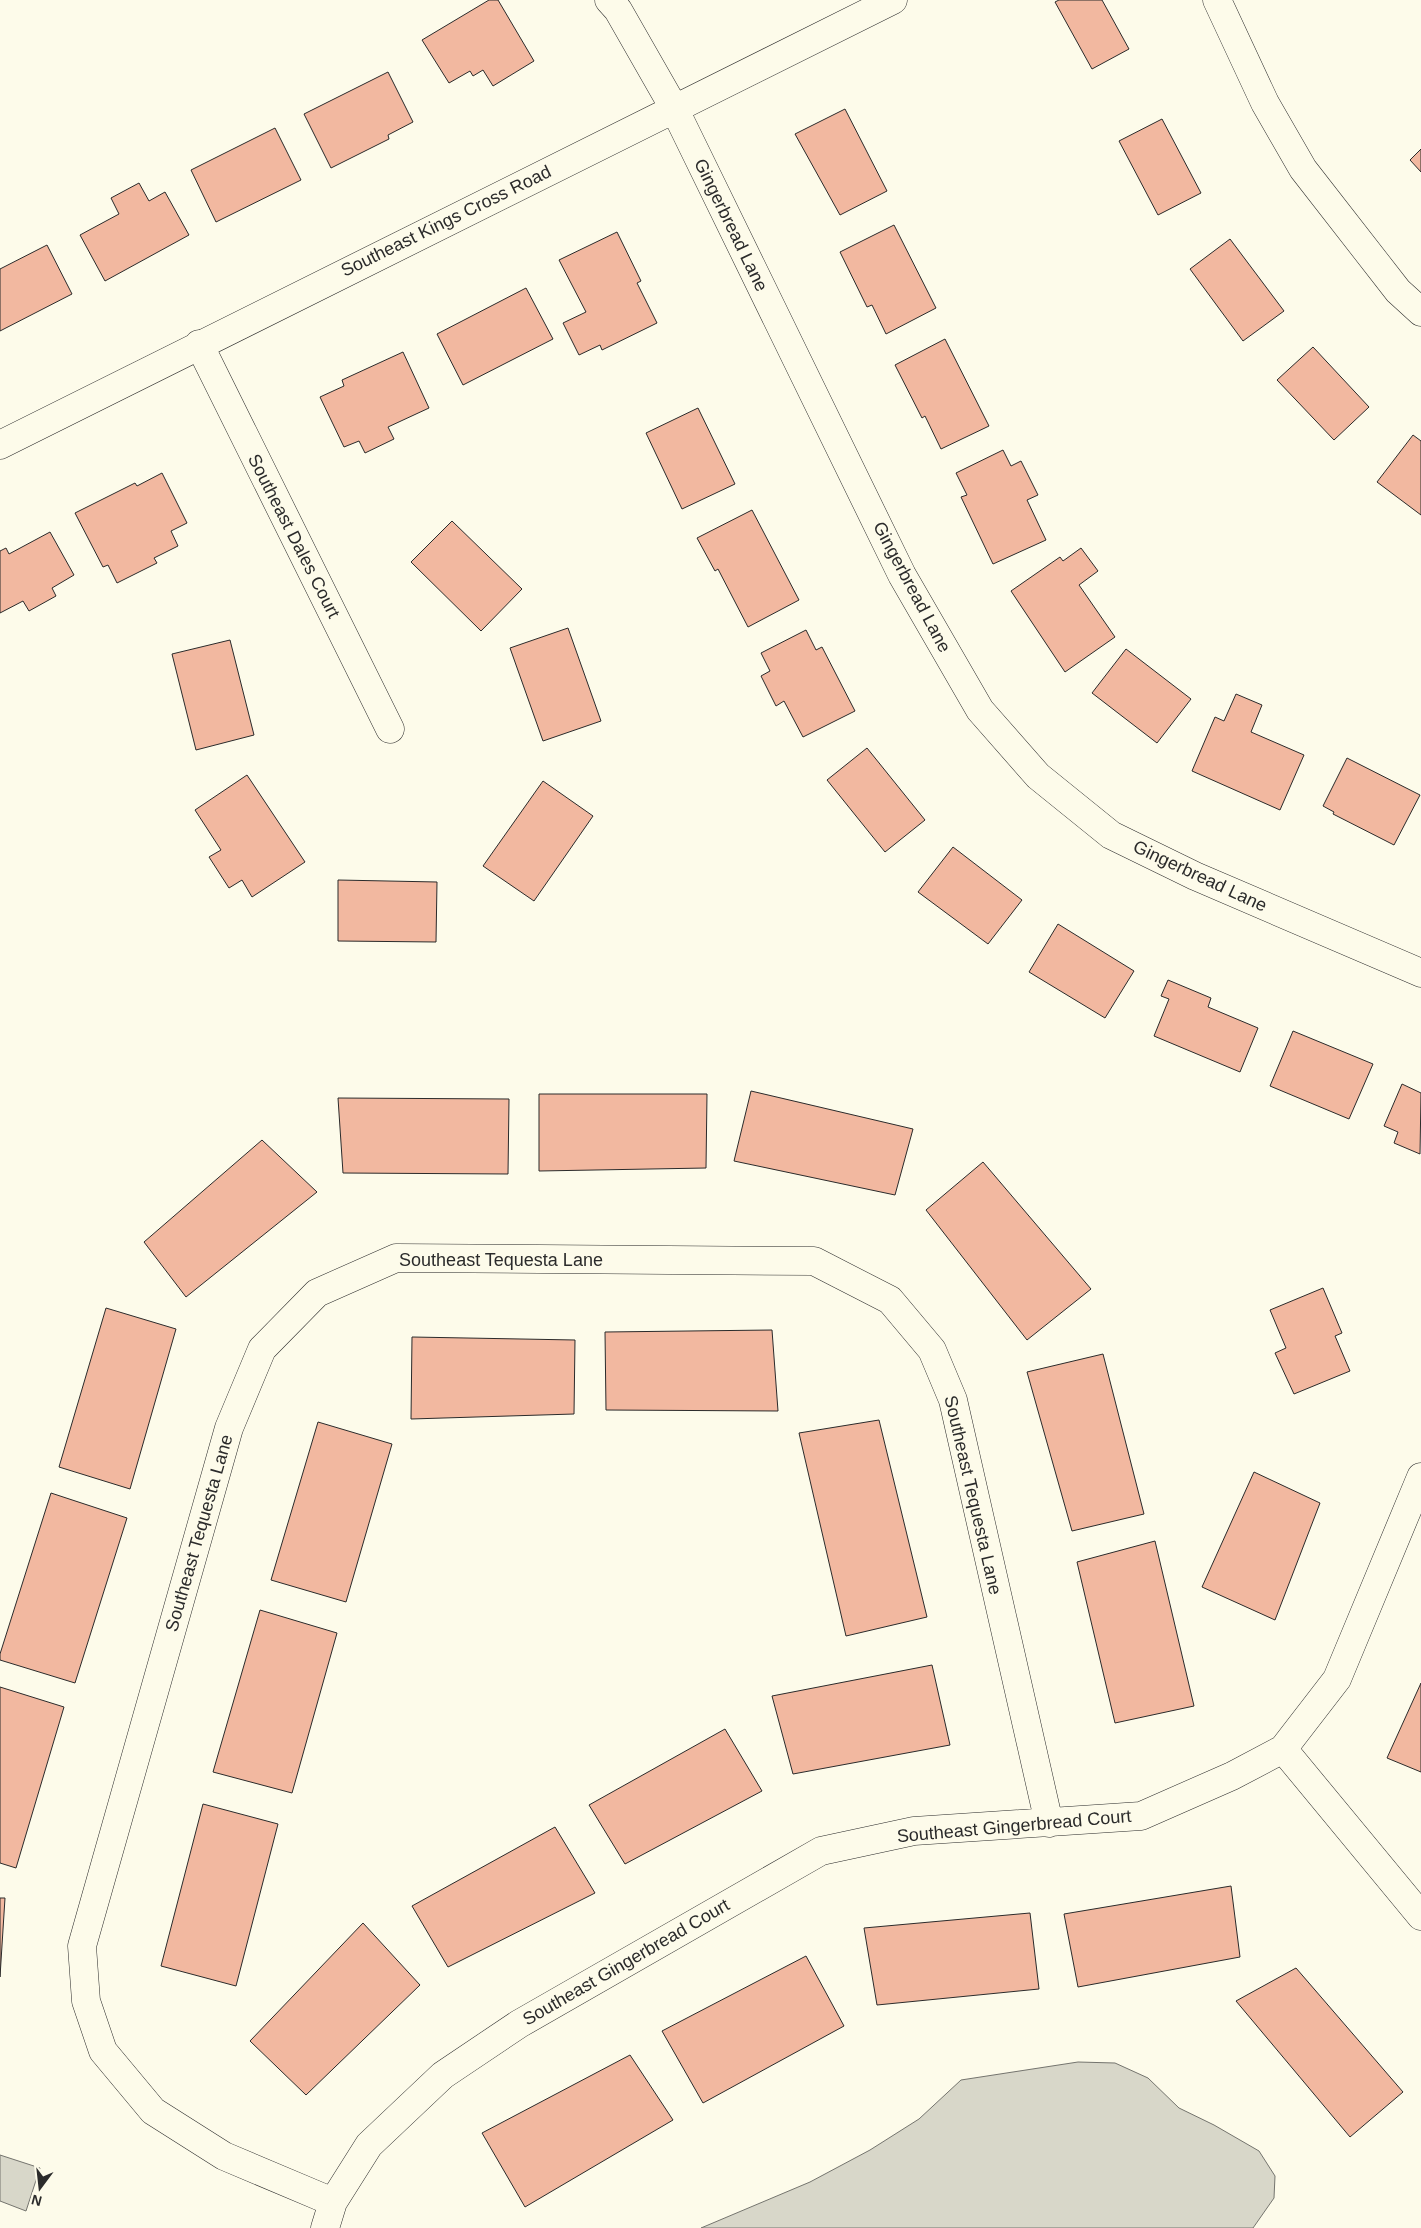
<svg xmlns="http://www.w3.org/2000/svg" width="1421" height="2228" font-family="Arial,sans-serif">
	<rect width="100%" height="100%" fill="#fdfbea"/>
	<path fill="#d8d7c9" stroke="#74746e" d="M1078,2062L1115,2063L1148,2078L1179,2108L1214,2125L1259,2151L1275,2176L1274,2198L1253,2228H701L810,2182L870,2150L919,2119L961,2080Z
		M0,2155L40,2168L26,2211L0,2201Z"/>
	<path fill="#f2b8a0" stroke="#2b2b2b" d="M489,0H498L534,61L493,86L483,70L473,76L470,71L449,83L422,40Z
		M1059,0H1102L1129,49L1092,69L1055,2Z
		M388,72L413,122L388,135L389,139L331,168L304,114Z
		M845,109L887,191L840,215L795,134Z
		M1162,119L1201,193L1158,215L1119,141Z
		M275,128L301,180L216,222L191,170Z
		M1421,149V172L1410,160Z
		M139,183L149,201L165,192L189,235L105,281L80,235L119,214L111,198Z
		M894,225L936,308L886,334L872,305L867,307L840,252Z
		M617,232L641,281L637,283L657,323L602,350L600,345L579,355L563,323L586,312L559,260Z
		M1230,239L1284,311L1243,341L1190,269Z
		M47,245L72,294L0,331V269Z
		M526,288L553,339L463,385L437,334Z
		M945,339L989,426L941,449L925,416L922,418L895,365Z
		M1313,347L1369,407L1334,440L1277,380Z
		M403,352L429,408L388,427L394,439L365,453L359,441L344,447L320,397L344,386L342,380Z
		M698,408L735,484L682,509L646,433Z
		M1413,435L1421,441V515L1377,482Z
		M1003,450L1011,466L1021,461L1038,495L1027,500L1046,540L993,564L961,497L967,495L956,473Z
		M162,473L187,523L171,531L178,546L154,558L157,563L117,583L108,565L103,567L75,513L135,483L137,486Z
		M752,510L799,600L748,627L718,569L715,571L697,538Z
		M452,521L522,589L481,631L411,562Z
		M50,532L74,575L52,588L56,596L29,611L23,601L0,613V551L6,548L9,554Z
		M1081,548L1098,571L1079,585L1115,637L1065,672L1011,591L1060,557L1063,561Z
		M568,628L601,721L543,741L510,648Z
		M806,630L816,650L822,647L855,711L803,737L784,701L776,706L761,676L770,671L761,653Z
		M230,640L254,735L196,750L172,654Z
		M1126,649L1191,699L1157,743L1092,693Z
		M1236,694L1262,705L1251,732L1304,755L1280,810L1192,771L1215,717L1224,721Z
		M867,748L925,820L885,852L827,780Z
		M1347,758L1420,795L1394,845L1333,814L1334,812L1323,806Z
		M247,775L305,862L252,897L242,880L229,888L209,857L221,850L195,810Z
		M543,781L593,816L534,901L483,866Z
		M953,847L1022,900L988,944L918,892Z
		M338,880L437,882L436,942L338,941Z
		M1058,924L1134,971L1105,1018L1029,972Z
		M1168,980L1211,998L1208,1007L1258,1028L1240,1072L1154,1036L1169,999L1161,996Z
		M1293,1031L1373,1064L1349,1119L1270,1086Z
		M1402,1084L1421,1093L1420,1154L1394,1143L1398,1132L1384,1126Z
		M751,1091L913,1129L895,1195L734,1161Z
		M539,1094H707L706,1168L539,1171Z
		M338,1098L509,1099L508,1174L343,1173Z
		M262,1140L317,1192L186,1297L144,1242Z
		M983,1162L1091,1289L1027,1340L926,1210Z
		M1323,1288L1342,1333L1335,1336L1350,1371L1294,1394L1275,1353L1286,1348L1270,1310Z
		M106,1308L176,1329L130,1489L59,1467Z
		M772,1330L778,1411L606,1410L605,1332Z
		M412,1337L575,1340L574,1414L411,1419Z
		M1103,1354L1144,1514L1072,1531L1027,1372Z
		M879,1420L927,1617L846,1636L799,1433Z
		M318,1422L392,1444L346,1602L271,1580Z
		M1254,1472L1320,1503L1275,1620L1202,1587Z
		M51,1493L127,1518L75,1683L0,1660V1654Z
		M1155,1541L1194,1706L1115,1723L1077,1562Z
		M260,1610L337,1633L292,1793L213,1772Z
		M932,1665L950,1745L793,1774L772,1696Z
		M1421,1683V1772L1387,1758Z
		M0,1687L64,1707L16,1868L0,1863Z
		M725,1729L762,1791L625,1864L589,1805Z
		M203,1804L278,1824L236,1986L161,1966Z
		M555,1827L595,1893L448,1967L412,1906Z
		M1231,1886L1240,1957L1078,1987L1064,1914Z
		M0,1898H5L0,1977Z
		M1030,1913L1039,1989L877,2005L864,1928Z
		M363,1923L420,1985L306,2095L250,2041Z
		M806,1956L844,2026L703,2103L662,2031Z
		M1296,1968L1403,2092L1350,2137L1236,2001Z
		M630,2055L673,2120L525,2207L482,2133Z"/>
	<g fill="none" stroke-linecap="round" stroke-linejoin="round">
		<defs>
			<path id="minor" d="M609,0L618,10L674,108L902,575L980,710L1038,776L1111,835L1195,876L1421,973
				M1217,0L1265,103L1303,169L1398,291L1421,312
				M199,344L390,729
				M0,445L893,0
				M1283,1749L1421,1916
				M333,2202L224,2156L153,2111L103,2051L86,2001L82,1946L229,1428L262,1349L317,1293L396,1258L814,1261L890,1300L932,1350L953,1400L1049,1823
				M325,2228L333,2202L369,2145L443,2075L519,2024L821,1851L914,1831L1141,1816L1232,1776L1283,1749L1337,1679L1421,1477"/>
		</defs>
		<use href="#minor" stroke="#2b2b2b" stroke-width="29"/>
		<use href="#minor" stroke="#fdfbea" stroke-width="28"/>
	</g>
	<g text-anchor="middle" stroke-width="4" stroke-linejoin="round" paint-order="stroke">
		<g font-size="18" fill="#2b2b2b" stroke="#fdfbea">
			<text transform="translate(446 221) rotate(-26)" y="6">Southeast Kings Cross Road</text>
			<text transform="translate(731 225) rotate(64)" y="6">Gingerbread Lane</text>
			<text transform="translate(294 536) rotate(63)" y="6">Southeast Dales Court</text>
			<text transform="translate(912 587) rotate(62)" y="6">Gingerbread Lane</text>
			<text transform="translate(1200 876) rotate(25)" y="6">Gingerbread Lane</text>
			<text x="501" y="1266">Southeast Tequesta Lane</text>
			<text transform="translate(973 1495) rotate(77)" y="6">Southeast Tequesta Lane</text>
			<text transform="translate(199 1533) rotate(-74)" y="6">Southeast Tequesta Lane</text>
			<text transform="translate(1014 1826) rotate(-5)" y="6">Southeast Gingerbread Court</text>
			<text transform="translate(626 1962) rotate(-30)" y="6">Southeast Gingerbread Court</text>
		</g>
	</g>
	<g transform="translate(40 2188) rotate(195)" stroke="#fdfbea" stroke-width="4" paint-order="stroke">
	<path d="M0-4L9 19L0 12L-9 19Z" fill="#2b2b2b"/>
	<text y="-8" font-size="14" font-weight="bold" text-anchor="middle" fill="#2b2b2b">N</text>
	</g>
</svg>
